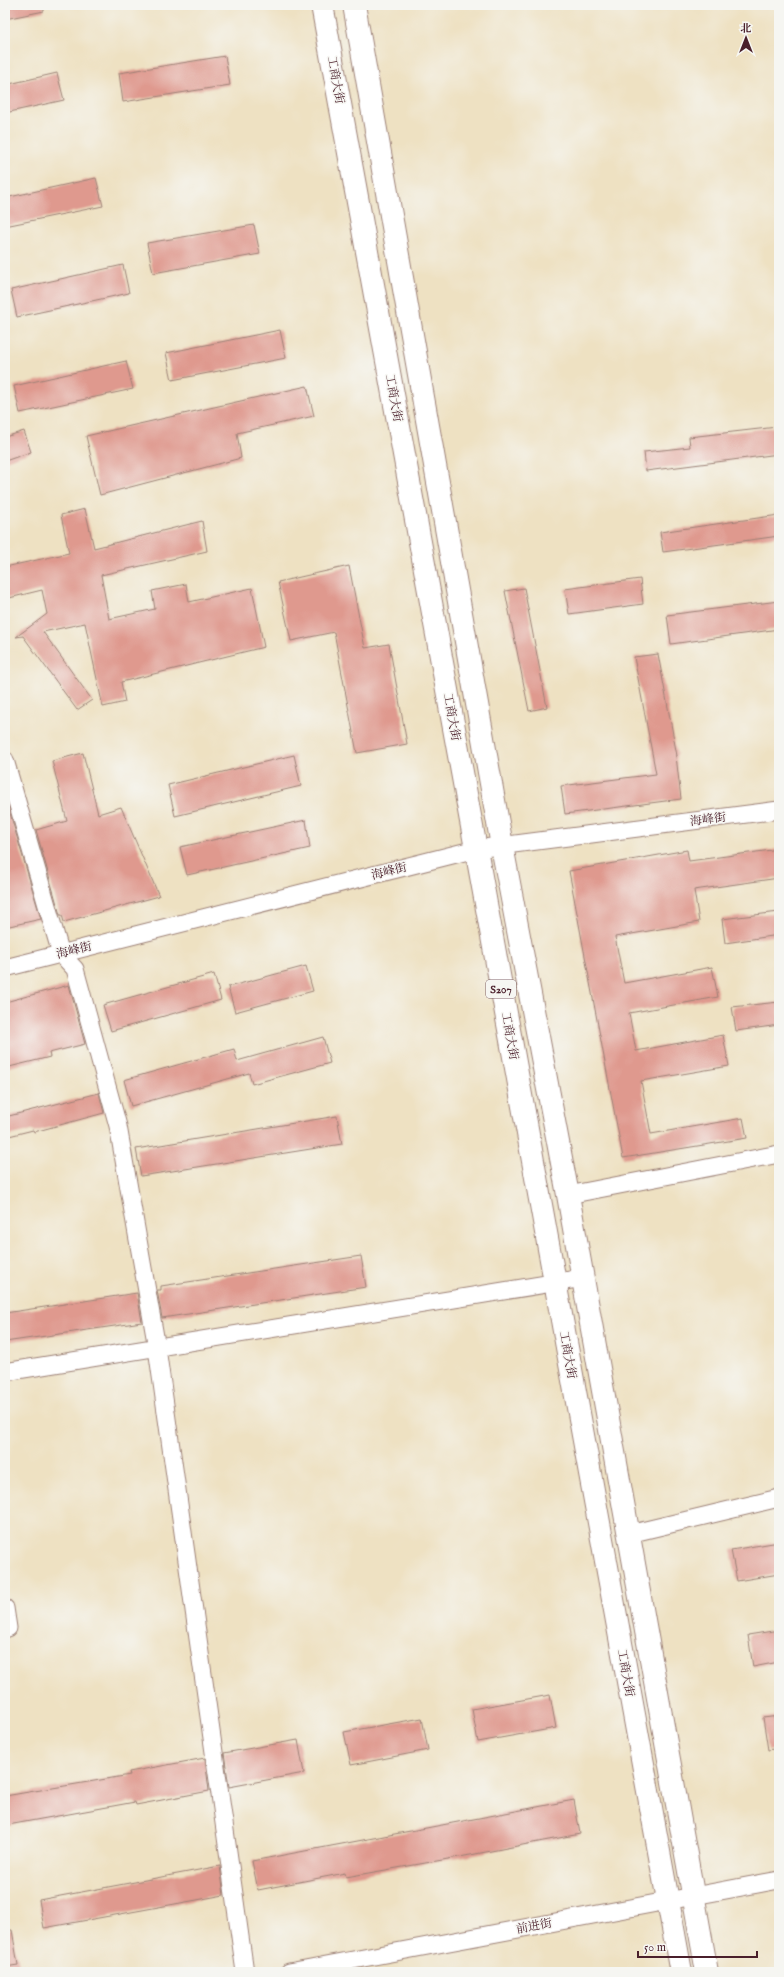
<svg xmlns="http://www.w3.org/2000/svg" width="784" height="1977" font-family="'IM FELL English','Noto Serif SC',serif">
	<rect width="100%" height="100%" fill="#f6f6f2"/>
	<filter id="ink" filterUnits="userSpaceOnUse"><feTurbulence type="fractalNoise" baseFrequency=".025" numOctaves="2"/><feDisplacementMap in="SourceGraphic" scale="8" xChannelSelector="R" yChannelSelector="G"/><feConvolveMatrix kernelMatrix="1 2 1 2 8 2 1 2 1" color-interpolation-filters="sRGB"/></filter>
	<filter id="wash" filterUnits="userSpaceOnUse"><feTurbulence type="fractalNoise" baseFrequency=".012" numOctaves="4" result="noise"/><feDisplacementMap in="SourceGraphic" scale="16" xChannelSelector="R" yChannelSelector="G"/><feGaussianBlur stdDeviation="0.9" result="paint"/><feColorMatrix in="noise" values="0 0 0 0 0 0 0 0 0 0 0 0 0 0 0 0 0 1.4 0 .05"/><feComposite in="paint" operator="in"/></filter>
	<g filter="url(#wash)">
		<rect width="100%" height="100%" fill="#eee1c2"/>
		<g id="blocks">
			<path fill="#df998e" d="M5,5H44V11L5,19Z
				M225,56L230,85L123,102L119,73Z
				M57,73L64,100L5,113V85Z
				M96,178L103,206L5,226V198Z
				M254,225L260,254L153,273L147,243Z
				M123,265L129,293L17,317L11,290Z
				M280,330L286,358L172,380L166,353Z
				M126,361L133,389L20,413L14,386Z
				M307,386L314,416L237,433L241,458L100,495L86,436Z
				M777,427L779,454L646,471L644,452L690,447L689,437Z
				M24,431L31,452L5,461V437Z
				M85,509L94,548L202,521L207,551L101,575L109,619L155,609L152,591L186,584L189,602L252,588L264,647L121,682L125,702L103,707L85,623L43,632L92,700L77,710L23,636L16,637L47,614L42,590L5,599V567L69,553L61,515Z
				M779,515V536L663,552L660,532Z
				M349,566L365,648L389,644L407,744L357,753L334,632L291,641L278,582Z
				M640,579L643,604L569,614L565,589Z
				M524,588L547,707L529,711L505,591Z
				M779,601V629L671,644L667,615Z
				M658,654L677,756H676L681,799L565,814L561,786L656,774L634,657Z
				M83,753L98,814L121,807L159,896L64,922L62,915H60L36,830L67,821L52,761Z
				M294,755L301,786L175,816L168,785Z
				M5,796L41,919L5,927Z
				M306,820L310,848L187,875L180,847Z
				M779,849V878L694,890L699,922L615,937L624,983L712,967L718,997L629,1013L636,1051L723,1035L729,1066L641,1081L651,1134L743,1118L747,1138L623,1158L569,871L687,850L689,861Z
				M779,912V935L725,943L722,919Z
				M306,966L313,991L235,1012L228,987Z
				M214,974L221,1000L111,1031L103,1005Z
				M69,985L85,1044L49,1053L50,1057L5,1068V1002Z
				M779,1002V1025L736,1031L732,1007Z
				M323,1037L330,1063L252,1084L249,1073L131,1106L124,1080L234,1049L237,1061Z
				M99,1093L104,1113L34,1132L33,1130L5,1137V1117Z
				M337,1116L342,1144L141,1176L136,1149Z
				M361,1256L366,1287L162,1318L157,1290H161V1286Z
				M137,1293L142,1322L5,1342V1313Z
				M779,1542V1574L737,1581L731,1550Z
				M779,1630V1662L753,1667L748,1635Z
				M550,1695L556,1728L478,1742L472,1709Z
				M779,1716V1748L768,1750L763,1718Z
				M422,1718L428,1750L351,1765L344,1732Z
				M298,1740L304,1773L229,1787L224,1753Z
				M205,1758L209,1791L136,1805L135,1802L8,1825L5,1796L130,1775L129,1772Z
				M574,1800L580,1834L465,1856L346,1877L345,1873L258,1890L252,1861Z
				M220,1866L224,1895L44,1928L39,1900Z
				M5,1930H12L18,1965L5,1967Z"/>
		</g>
	</g>
	<g filter="url(#ink)">
		<use href="#blocks" fill-opacity="0" stroke="#9c8076" stroke-width="1"/>
		<g fill="none" stroke-linecap="round" stroke-linejoin="round">
			<defs>
				<path id="minor" d="M5,760L61,954L75,969L118,1126L157,1348L245,1972
					M5,968L476,849L779,810
					M568,1195L779,1154
					M5,1372L583,1278
					M629,1534L779,1498
					M5,1608L8,1628
					M289,1972L779,1880"/>
				<path id="major" d="M322,5L681,1972
					M354,5L502,846L568,1195L707,1972"/>
			</defs>
			<use href="#minor" stroke="#9c8076" stroke-width="19"/>
			<use href="#major" stroke="#9c8076" stroke-width="24"/>
			<use href="#minor" stroke="#fff" stroke-width="17"/>
			<use href="#major" stroke="#fff" stroke-width="22"/>
		</g>
	</g>
	<g text-anchor="middle" stroke-width="3" stroke-linejoin="round" paint-order="stroke">
		<rect fill="#f6f6f2" stroke="#7e6067" stroke-width="1" x="486" y="980" width="30" height="18" rx="3"/>
		<g font-size="11" font-weight="bold" fill="#4a1f2b">
			<text x="501" y="993">S207</text>
		</g>
		<g font-size="12" fill="#4a1f2b" stroke="#f6f6f2">
			<text transform="translate(336 80) rotate(80)" y="4">工商大街</text>
			<text transform="translate(394 398) rotate(80)" y="4">工商大街</text>
			<text transform="translate(452 717) rotate(80)" y="4">工商大街</text>
			<text transform="translate(708 819) rotate(-7)" y="4">海峰街</text>
			<text transform="translate(389 871) rotate(-14)" y="4">海峰街</text>
			<text transform="translate(74 950) rotate(-14)" y="4">海峰街</text>
			<text transform="translate(510 1036) rotate(80)" y="4">工商大街</text>
			<text transform="translate(568 1355) rotate(80)" y="4">工商大街</text>
			<text transform="translate(626 1673) rotate(80)" y="4">工商大街</text>
			<text transform="translate(534 1926) rotate(-11)" y="4">前进街</text>
		</g>
	</g>
	<rect width="784" height="1977" fill="none" stroke="#f6f6f2" stroke-width="20"/>
	<g transform="translate(746 38)" stroke="#f6f6f2" stroke-width="3" paint-order="stroke">
	<path d="M0-3L7 15L0 10L-7 15Z" fill="#4a1f2b"/>
	<text y="-6" font-size="11" font-weight="bold" text-anchor="middle" fill="#4a1f2b">北</text>
	</g>
	<path d="M638 1951v6h119v-6" fill="none" stroke="#4a1f2b" stroke-width="2"/>
	<text x="644" y="1951" font-size="12" fill="#4a1f2b" stroke="#f6f6f2" stroke-width="3" paint-order="stroke">50 m</text>
</svg>
